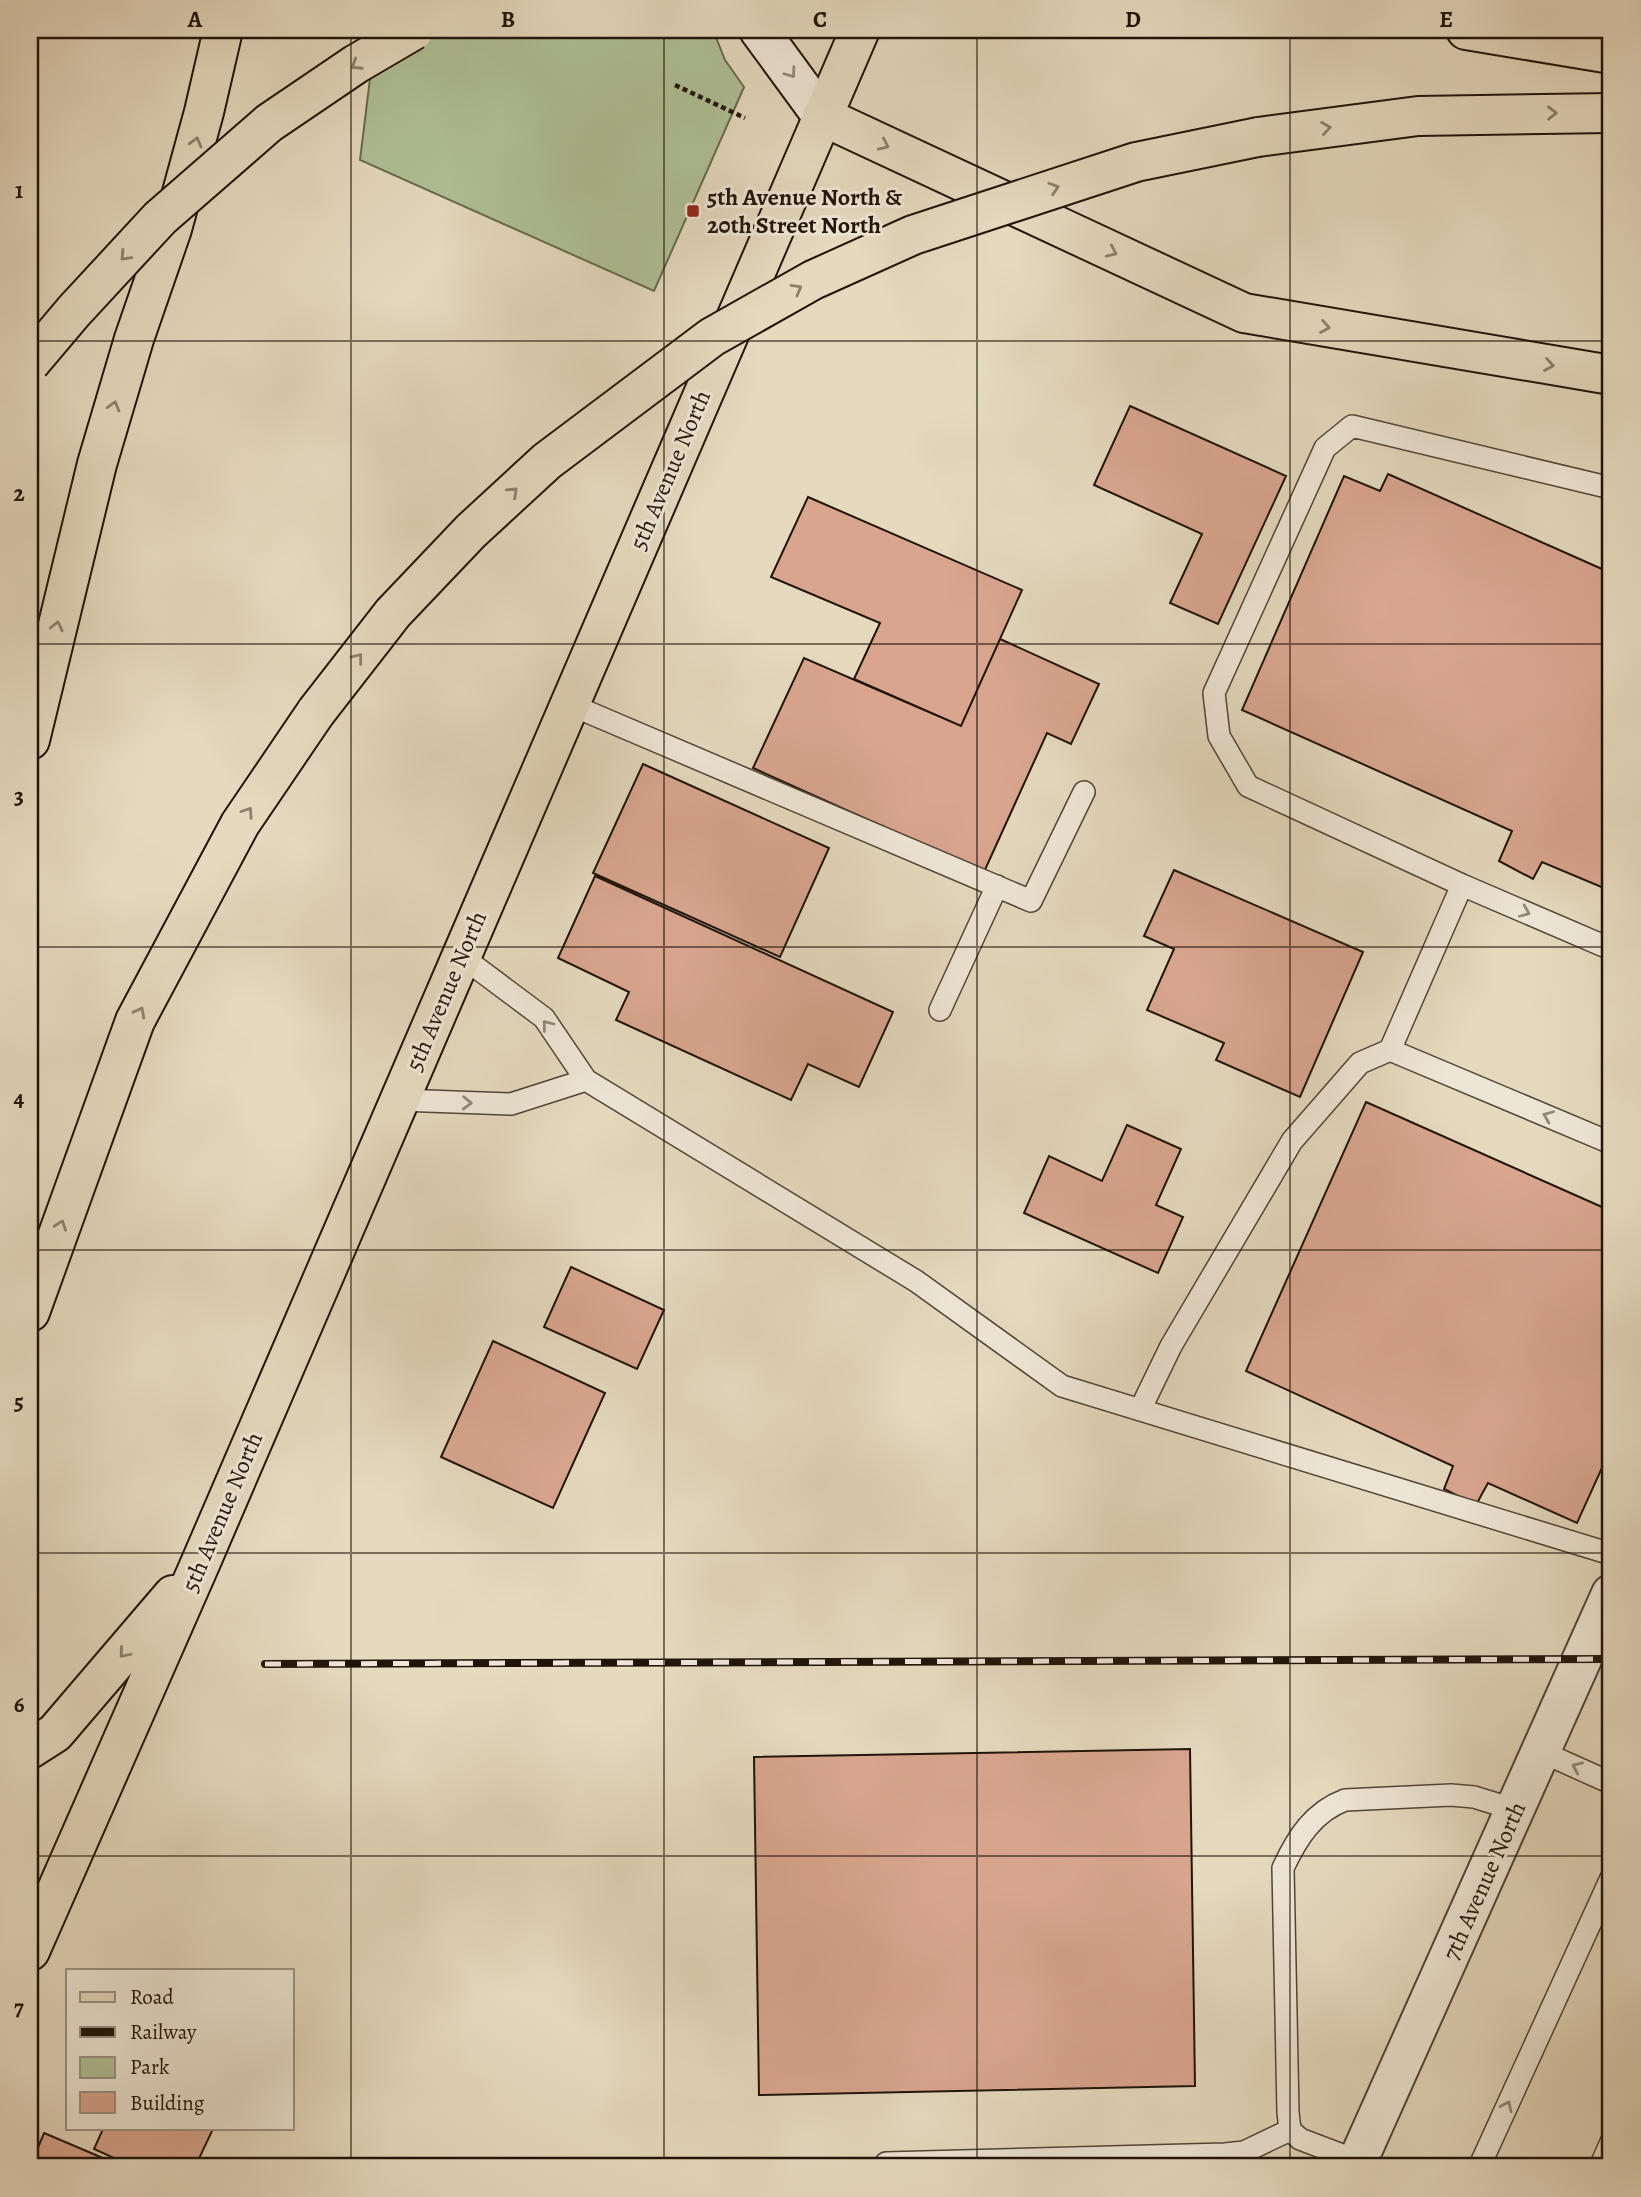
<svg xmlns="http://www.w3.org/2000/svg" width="1641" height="2197" font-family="Alegreya,serif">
	<rect width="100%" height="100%" fill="#e5d9be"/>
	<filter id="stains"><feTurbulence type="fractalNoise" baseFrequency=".00286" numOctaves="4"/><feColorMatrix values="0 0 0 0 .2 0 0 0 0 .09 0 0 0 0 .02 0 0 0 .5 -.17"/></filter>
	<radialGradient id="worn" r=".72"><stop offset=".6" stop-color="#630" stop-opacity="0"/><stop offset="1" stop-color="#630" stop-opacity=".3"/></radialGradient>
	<path fill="#afc096" stroke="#686a50" stroke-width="2" d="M376,30H713L725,60L744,87L654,291L360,160Z"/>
	<path fill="#d9a58f" stroke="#20140a" stroke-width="2" d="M1130,406L1286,476L1218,624L1170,603L1202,534L1094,485Z
		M1388,474L1611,573V891L1542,862L1533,879L1499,861L1512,831L1242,710L1344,476L1380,491Z
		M808,497L1022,590L961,726L854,679L880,623L771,577Z
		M1000,639L1099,684L1071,744L1047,733L984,872L753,768L804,658L961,726Z
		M643,764L829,848L780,957L593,873Z
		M1174,870L1363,952L1300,1097L1216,1060L1224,1043L1147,1010L1174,949L1144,936Z
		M595,876L893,1012L859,1087L808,1064L791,1100L616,1020L629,992L558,958Z
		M1366,1102L1611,1211V1448L1577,1523L1488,1483L1476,1505L1444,1489L1453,1466L1246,1371Z
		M1127,1125L1181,1149L1156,1205L1183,1217L1158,1273L1024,1213L1049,1156L1102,1181Z
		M571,1267L664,1310L637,1369L544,1327Z
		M493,1341L605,1393L553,1508L441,1457Z
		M1190,1749L1195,2086L759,2095L754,1757Z
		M103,2129H213L195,2167H134L94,2149Z
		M44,2133L124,2167H30Z"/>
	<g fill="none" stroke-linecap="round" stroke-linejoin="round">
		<defs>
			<path id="lane" d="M569,704L1031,901L1084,792
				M1462,885L1611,949
				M461,956L544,1018L586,1080L916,1281L1062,1386L1611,1554
				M940,1010L997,886
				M1390,1050L1611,1143
				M399,1100L511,1104L586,1080
				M1140,1410L1171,1346L1292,1141L1360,1063L1390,1050L1462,885L1248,786L1219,736L1214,693L1325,448L1352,426L1611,488
				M1542,1752L1611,1783
				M1358,2161L1300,2139L1290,2130L1288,2112L1283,1868C1297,1838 1313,1812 1345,1800L1451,1795L1474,1797L1516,1810
				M886,2163L1225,2154L1244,2152L1290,2130
				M1485,2167L1481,2163L1611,1878
				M1600,2167L1611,2142"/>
			<path id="street" d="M1355,2167L1611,1594"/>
			<path id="secondary" d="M759,30L822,116"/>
			<path id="primary" d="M30,1749L55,1733L173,1595
				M30,1951L200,1564L860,30"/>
			<path id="highway" d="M1466,30L1611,54
				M822,116L1244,313L1611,375
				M1258,137L1418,116L1611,113
				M30,740L97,464L134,339L172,229L204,112L223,30
				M30,1312L135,1021L240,824L316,712"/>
		</defs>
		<use href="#lane" stroke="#514537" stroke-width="24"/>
		<use href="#street" stroke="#514537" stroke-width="42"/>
		<use href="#secondary" stroke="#20140a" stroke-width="42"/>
		<use href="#primary" stroke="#20140a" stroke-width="42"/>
		<use href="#highway" stroke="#20140a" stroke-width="42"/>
		<path stroke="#20140a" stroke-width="4.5" stroke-dasharray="5 3.5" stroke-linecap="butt" d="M675,85L745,118"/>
		<use href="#lane" stroke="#eee6d5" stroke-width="21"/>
		<use href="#street" stroke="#eee6d5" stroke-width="38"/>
		<use href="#secondary" stroke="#eee6d5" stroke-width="38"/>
		<use href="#primary" stroke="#e5d9be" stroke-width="38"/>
		<use href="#highway" stroke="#e5d9be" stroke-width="38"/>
		<defs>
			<path id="rail" d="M265,1664L1611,1659"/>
		</defs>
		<use href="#rail" stroke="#20140a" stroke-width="8"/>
		<use href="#rail" stroke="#eee6d5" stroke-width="5" stroke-dasharray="16" stroke-linecap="butt"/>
		<defs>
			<path id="highway-bridge" d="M30,363L74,311L160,218L269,123L356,64L414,30
				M316,712L393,613L471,531L547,461L712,337L813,280L913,235L1136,162L1258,137"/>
		</defs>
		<use href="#highway-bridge" stroke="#20140a" stroke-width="42" stroke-linecap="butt"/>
		<use href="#highway-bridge" stroke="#e5d9be" stroke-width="38"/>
	</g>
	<defs><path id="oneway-chevron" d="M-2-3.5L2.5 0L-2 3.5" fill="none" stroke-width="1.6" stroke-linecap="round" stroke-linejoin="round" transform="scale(1.75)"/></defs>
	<g stroke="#8c806d">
		<use href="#oneway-chevron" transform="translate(356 65) rotate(147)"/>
		<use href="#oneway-chevron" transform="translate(1552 113) rotate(-1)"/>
		<use href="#oneway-chevron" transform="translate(1326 128) rotate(-8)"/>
		<use href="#oneway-chevron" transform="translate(196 142) rotate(-75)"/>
		<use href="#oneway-chevron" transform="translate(884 145) rotate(25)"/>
		<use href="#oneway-chevron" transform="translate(1054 188) rotate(-18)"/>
		<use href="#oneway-chevron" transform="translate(1112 252) rotate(25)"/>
		<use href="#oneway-chevron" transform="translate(125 256) rotate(133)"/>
		<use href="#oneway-chevron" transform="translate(797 289) rotate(-29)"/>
		<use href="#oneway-chevron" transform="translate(1325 327) rotate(10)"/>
		<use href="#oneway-chevron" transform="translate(1549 365) rotate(10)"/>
		<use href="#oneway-chevron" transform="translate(114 406) rotate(-74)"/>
		<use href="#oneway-chevron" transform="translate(513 492) rotate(-43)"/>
		<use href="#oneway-chevron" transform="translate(57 626) rotate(-77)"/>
		<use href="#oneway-chevron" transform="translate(358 658) rotate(-52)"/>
		<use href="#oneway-chevron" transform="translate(248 812) rotate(-56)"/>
		<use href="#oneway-chevron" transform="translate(140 1012) rotate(-62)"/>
		<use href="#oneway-chevron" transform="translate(61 1225) rotate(-70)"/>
		<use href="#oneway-chevron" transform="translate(124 1653) rotate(130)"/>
	</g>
	<g stroke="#91887a">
		<use href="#oneway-chevron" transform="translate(791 73) rotate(54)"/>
		<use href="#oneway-chevron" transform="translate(1525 912) rotate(23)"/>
		<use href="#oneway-chevron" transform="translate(547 1025) rotate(-128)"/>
		<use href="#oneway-chevron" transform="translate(467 1103) rotate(2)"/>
		<use href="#oneway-chevron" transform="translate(1548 1116) rotate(-157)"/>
		<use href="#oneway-chevron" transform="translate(1577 1767) rotate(-156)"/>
		<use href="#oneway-chevron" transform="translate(1507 2106) rotate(-65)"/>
	</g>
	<path fill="none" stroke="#20140a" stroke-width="2" stroke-opacity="0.55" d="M351,30V2167M664,30V2167M977,30V2167M1290,30V2167M30,341H1611M30,644H1611M30,947H1611M30,1250H1611M30,1553H1611M30,1856H1611"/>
	<rect fill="#8f2418" stroke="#eee6d5" stroke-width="2.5" x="686" y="204" width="14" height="14" rx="3.5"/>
	<g text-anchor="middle" stroke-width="6" stroke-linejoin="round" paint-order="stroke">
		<g font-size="24" font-weight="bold" fill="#20140a" stroke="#eee6d5" text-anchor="start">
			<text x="707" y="205">5th Avenue North &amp;<tspan x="707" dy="28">20th Street North</tspan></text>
		</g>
		<g font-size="24" fill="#20140a" stroke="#eee6d5">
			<text transform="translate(670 470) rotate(-67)" y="8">5th Avenue North</text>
			<text transform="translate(446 991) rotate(-67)" y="8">5th Avenue North</text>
			<text transform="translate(222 1512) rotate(-67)" y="8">5th Avenue North</text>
			<text transform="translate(1484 1881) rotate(-66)" y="8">7th Avenue North</text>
		</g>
	</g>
	<rect width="1641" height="2197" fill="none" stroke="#e5d9be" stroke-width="77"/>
	<rect x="66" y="1969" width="228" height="161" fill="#eee6d5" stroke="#9c9284" stroke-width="2"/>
	<rect x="80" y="1992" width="35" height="10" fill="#e5d9be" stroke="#9c9284" stroke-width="2"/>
	<text x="130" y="2004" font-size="21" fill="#20140a">Road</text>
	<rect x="80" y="2027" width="35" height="10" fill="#20140a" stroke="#9c9284" stroke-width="2"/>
	<text x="130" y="2039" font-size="21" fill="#20140a">Railway</text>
	<rect x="80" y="2057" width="35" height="21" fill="#afc096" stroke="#9c9284" stroke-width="2"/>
	<text x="130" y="2074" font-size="21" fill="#20140a">Park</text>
	<rect x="80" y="2092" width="35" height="21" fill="#d9a58f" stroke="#9c9284" stroke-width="2"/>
	<text x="130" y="2110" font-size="21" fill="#20140a">Building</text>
	<rect x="38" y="38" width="1564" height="2120" fill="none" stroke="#20140a" stroke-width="2.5"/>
	<g font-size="23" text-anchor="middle" font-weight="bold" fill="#20140a">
		<text x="195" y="27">A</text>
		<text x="508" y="27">B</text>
		<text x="820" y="27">C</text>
		<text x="1133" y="27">D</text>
		<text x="1446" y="27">E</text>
		<text x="19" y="198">1</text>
		<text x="19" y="501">2</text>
		<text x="19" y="804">3</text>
		<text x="19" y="1106">4</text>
		<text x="19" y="1409">5</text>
		<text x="19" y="1712">6</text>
		<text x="19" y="2015">7</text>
	</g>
	<rect width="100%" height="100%" filter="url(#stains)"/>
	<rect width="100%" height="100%" fill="url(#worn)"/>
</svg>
